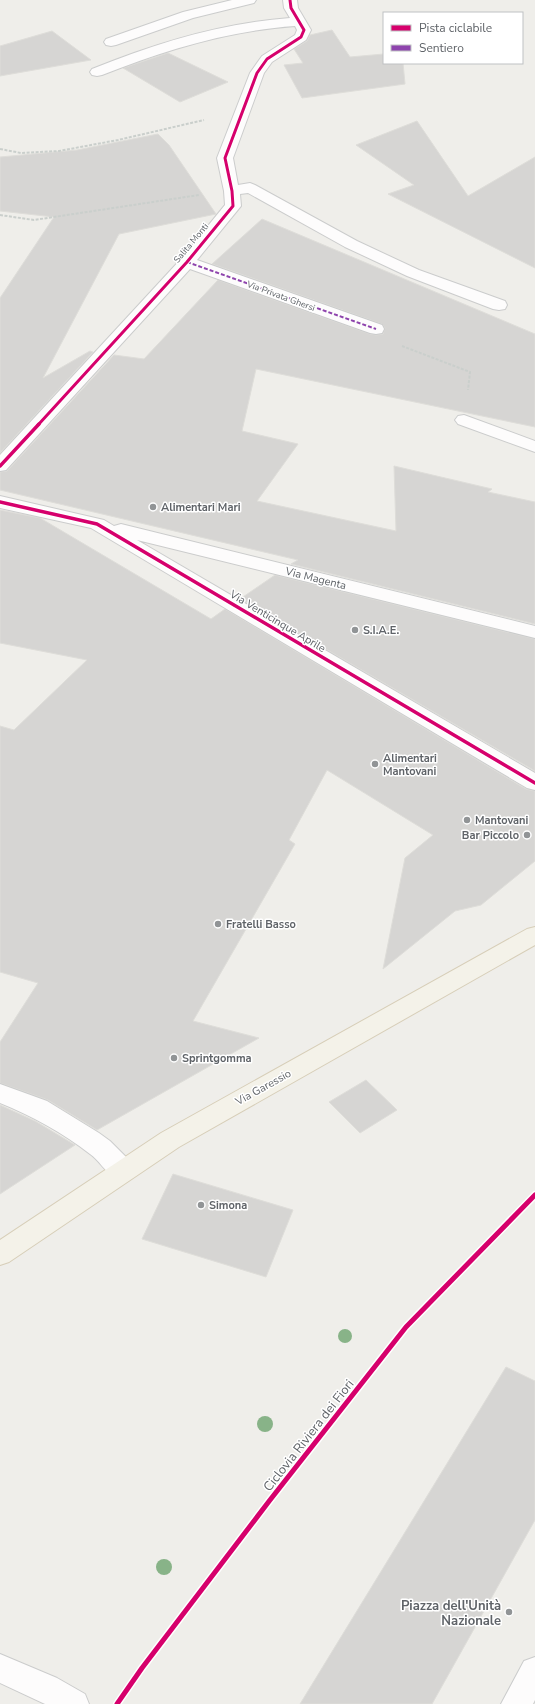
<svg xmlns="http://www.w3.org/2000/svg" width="535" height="1704" font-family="'Nunito Sans',sans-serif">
	<rect width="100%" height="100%" fill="#efeeea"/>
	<path fill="#d6d5d3" stroke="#deddd9" d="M332,30L350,57L384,54V63H403L405,84L302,98L284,65L303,63L294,49L307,41L310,35Z
		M52,31L91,60L0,76V46Z
		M168,53L228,82L180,102L123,68Z
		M417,121L468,196L535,157V268L388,194L414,185L356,145Z
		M158,134L169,145L216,214L119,234L43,378L90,351L93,352L0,453V298L54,217L0,211V157L77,150Z
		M262,219L535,334V427L256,369L242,431L298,444L257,501L396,531L394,466L492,489L488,492L535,502V624L291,564L298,560L0,490V472L7,471L114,355L144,359L218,280L370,334L376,335L383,334L385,328L382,324L212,264Z
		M0,510L40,518L211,619L225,609L526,789L535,791V861L481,905L455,911L383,969L405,858L433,835L327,770L289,840L295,844L193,1021L259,1038L97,1130L48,1100L0,1083V1042L38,983L0,972V726L14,730L87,660L0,643Z
		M275,575L535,639V771L240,599Z
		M366,1080L397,1110L360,1133L329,1102Z
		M0,1105L35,1121L75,1145L0,1194Z
		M173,1174L293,1210L266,1277L142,1239Z
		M506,1367L535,1381V1520L432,1704H300Z"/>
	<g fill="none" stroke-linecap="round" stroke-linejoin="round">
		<defs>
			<path id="street" d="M232,0H256L254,3L193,18L116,45L111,46L106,45L104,42L106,39L183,12Z
				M283,0H297L298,8L311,30L306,40L272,62L264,73L233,158L238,185L250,183L255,185L357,241L419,270L505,301L507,305L505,309L499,310L493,309L407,276L345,247L248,193L240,194L241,206L197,260L382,325L384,329L382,333L376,334L370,333L190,269L6,470L0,471V455L181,259L225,205L224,191L217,158L250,73L262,56L295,35L297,30L295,26C227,31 165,50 102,75L97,76L92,75L90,72L92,69C156,43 221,23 290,18L284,8Z
				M464,415L535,441V452L458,424L455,420L458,416Z
				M0,496L104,520L114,526L121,524L535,626V638L137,540L535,773V790L527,788L91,528L0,508Z
				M0,1084L47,1101L99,1133L110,1141L132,1163L136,1170L132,1177C126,1179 121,1181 114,1177C105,1172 99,1160 90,1154C63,1133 32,1116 0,1103Z
				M0,1654L57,1678L85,1694L89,1704H45L0,1683Z
				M535,1657V1700L533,1704H501L524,1661Z"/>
			<path id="primary" d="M535,927V945L179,1147L9,1262L0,1265V1240L161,1133L527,929Z"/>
		</defs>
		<use href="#street" stroke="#cbcccc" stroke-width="2"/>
		<use href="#primary" stroke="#d7ceb8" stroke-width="2"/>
		<path stroke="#cacfcc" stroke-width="2" stroke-dasharray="3 1.5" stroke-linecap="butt" d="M0,149L21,153L59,151L118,140L204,120
			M0,215L34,220L199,195
			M402,346L470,372L468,390"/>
		<use href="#street" fill="#fdfcfc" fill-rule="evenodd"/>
		<use href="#primary" fill="#f4f2e9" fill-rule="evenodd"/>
		<path stroke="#8e44ad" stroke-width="2" stroke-dasharray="4 2" stroke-linecap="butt" d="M187,262L376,329"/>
		<defs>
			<path id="cycleway-far2" d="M38,425L187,262L233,206L232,191L225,158L257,73L267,59L301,37L304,30L291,8L290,0"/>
			<path id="cycleway-far1" d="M0,466L39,424
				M0,502L97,524L535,783"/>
			<path id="cycleway" d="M117,1704L142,1668L270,1500L406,1327L535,1195"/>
		</defs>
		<use href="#cycleway-far2" stroke="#fff" stroke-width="5"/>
		<use href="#cycleway-far1" stroke="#fff" stroke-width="6"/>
		<use href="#cycleway" stroke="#fff" stroke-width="8"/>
		<use href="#cycleway-far2" stroke="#d6006c" stroke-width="3"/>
		<use href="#cycleway-far1" stroke="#d6006c" stroke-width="3.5"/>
		<use href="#cycleway" stroke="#d6006c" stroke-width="5"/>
	</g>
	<g fill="#88b388">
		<circle cx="345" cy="1336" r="7"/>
		<circle cx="265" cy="1424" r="8"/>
		<circle cx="164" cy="1567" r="8"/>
	</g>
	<g fill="#919496" stroke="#fff" stroke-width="1.5">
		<circle cx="153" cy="507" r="4"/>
		<circle cx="355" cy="630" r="4"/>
		<circle cx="375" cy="764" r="4"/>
		<circle cx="467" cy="820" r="4"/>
		<circle cx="527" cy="835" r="4"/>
		<circle cx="218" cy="924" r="4"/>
		<circle cx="174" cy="1058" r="4"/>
		<circle cx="201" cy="1205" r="4"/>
		<circle cx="509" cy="1612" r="4"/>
	</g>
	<g text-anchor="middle" stroke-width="3" stroke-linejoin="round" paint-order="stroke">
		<g font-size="9" fill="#5f6368" stroke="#fff">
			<text transform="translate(191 243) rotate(-50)" y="3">Salita Monti</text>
			<text transform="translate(281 296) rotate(20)" y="3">Via Privata Ghersi</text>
		</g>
		<g font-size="11" font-weight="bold" fill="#5f6368" stroke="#fff" text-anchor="start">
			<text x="161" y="511">Alimentari Mari</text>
			<text x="363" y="634">S.I.A.E.</text>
			<text x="383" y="762">Alimentari<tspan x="383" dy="13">Mantovani</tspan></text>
			<text x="475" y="824">Mantovani</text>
			<text x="519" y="839" text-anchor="end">Bar Piccolo</text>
			<text x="226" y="928">Fratelli Basso</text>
			<text x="182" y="1062">Sprintgomma</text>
			<text x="209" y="1209">Simona</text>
		</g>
		<g font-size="11" fill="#5f6368" stroke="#fff">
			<text transform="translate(316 578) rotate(14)" y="4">Via Magenta</text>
			<text transform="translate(278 621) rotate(31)" y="4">Via Venticinque Aprile</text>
			<text transform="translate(263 1087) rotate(-29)" y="4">Via Garessio</text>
		</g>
		<g font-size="13" fill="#5f6368" stroke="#fff">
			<text transform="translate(308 1435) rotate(-52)" y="5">Ciclovia Riviera dei Fiori</text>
		</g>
		<g font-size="13" font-weight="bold" fill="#5f6368" stroke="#fff" text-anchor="end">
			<text x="501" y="1610">Piazza dell'Unità<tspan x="501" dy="15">Nazionale</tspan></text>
		</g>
	</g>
	<rect x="383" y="12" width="140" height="52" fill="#ffffff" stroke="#bfc1c3"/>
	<rect x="391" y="25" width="20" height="6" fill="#d6006c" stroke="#bfc1c3"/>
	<text x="419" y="32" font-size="12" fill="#5f6368">Pista ciclabile</text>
	<rect x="391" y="45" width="20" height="6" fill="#8e44ad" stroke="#bfc1c3"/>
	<text x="419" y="52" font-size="12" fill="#5f6368">Sentiero</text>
</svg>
